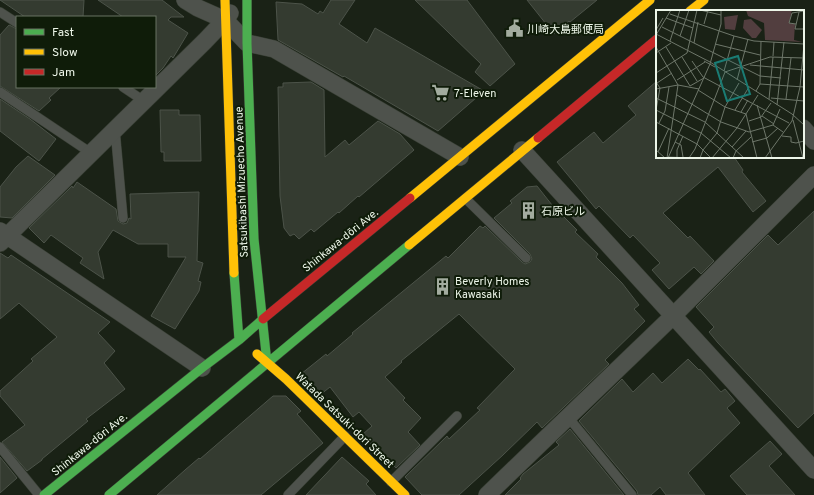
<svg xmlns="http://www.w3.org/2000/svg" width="814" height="495" font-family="Overpass,'Noto Sans JP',sans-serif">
	<rect width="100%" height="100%" fill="#1a2216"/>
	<path fill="#343b30" stroke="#4c5349" d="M0,0H84L83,17H25Z
		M98,0H162L184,17H171L168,20L188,33L173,58L171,56L163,68L155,76V17H123Z
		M331,0H355L339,24L367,43L375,28L484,91L438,131L344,76L343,77L278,40L276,2L302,4L318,14L320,11L323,13Z
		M415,0H467L515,64L490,86L475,72L481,64Z
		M527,0H597L570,22L569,21L554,34Z
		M9,25L17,29V87H61L49,98L51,100L39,111L0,86V35Z
		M657,81V157H734L743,170L742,172L766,201L753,212L718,167L663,213L688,238L690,236L714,261L701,274L694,267L669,289L652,270L660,263L633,235L630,238L599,206L596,209L557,162L594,132L603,143L636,115L628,106Z
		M311,82L324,90L325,157L345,140L349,145L378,121L400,134L414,150L359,197L358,196L339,213L338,212L314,232L311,229L299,239L294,234L290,236L284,228L280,196L278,87H283V83Z
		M0,99L30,119L56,139L39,161L0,131Z
		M160,110H179V115H200L201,161H164V152H161Z
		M28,156L55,175L12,218L0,217V187L16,167Z
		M77,182L116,209L118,221L123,224L127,223L129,218L131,219L130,194L199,192L197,261L203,263L198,281L201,282L199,291L175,329L151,316L186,257H168V244H138L113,230L98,252L104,279L80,263L83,258L51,235L44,243L29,228L72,186L73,188Z
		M537,186L552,205L577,230L575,232L598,254L596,257L622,283L639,305L634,309L645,321L605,360L609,364L542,428L537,422L503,455L459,495H422L405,477L447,436L449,439L480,410L477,408L515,369L459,314L401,361L402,362L385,377L405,398L403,400L421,418L408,432L420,445L396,468L362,435L372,426L359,412L353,417L330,387L320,395L301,374L326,354L327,356L353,334L352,333L446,256L448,258L480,226L483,228L485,226L522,262L525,264L530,262L532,259L530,254L494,218L512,203L510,201L527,187Z
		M814,211V413L798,428L718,343L709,332L714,327L696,307L768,235L778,245Z
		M0,253L8,258L11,255L110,322L98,333L115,351L104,363L125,389L86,419L88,421L42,459V460L27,471L2,442L25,425L0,396V391L33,361L31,359L57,337L19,303L0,319Z
		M688,359L699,370L700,369L721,392L725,389L735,401L727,408L740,423L688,473L705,495H666L660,487L651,495H638L637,491L579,421L622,379L633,392L653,373L662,383Z
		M273,396H286L301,411L297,414L323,443L261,495H157L185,470L199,458L200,459Z
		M570,429L624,495H505L521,479L520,478L523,474L559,445L556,442Z
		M770,441L782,454L769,466L795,495H747L730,476Z
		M0,457L17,478L0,493Z
		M342,457L369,481L366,484L376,495H306Z"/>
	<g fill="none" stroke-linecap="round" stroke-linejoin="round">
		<defs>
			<path id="lane" d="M0,12L17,23
				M123,87L144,101
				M0,92L91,153
				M115,129L123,218
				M466,199L526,258
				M568,417L632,495
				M0,447L39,495
				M391,482L457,416
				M288,495L345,436"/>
			<path id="street" d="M185,0L198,8L225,20L247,43L274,49L460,157
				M803,128L814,141
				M522,150L814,470
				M0,231L202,368
				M0,243L205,41L225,20L230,13
				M487,495L673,316L814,175"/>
			<path id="fast" d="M247,0V43L254,239L267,363
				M234,273L239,340
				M44,495L202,368L239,340L263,319
				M109,495L409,245"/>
			<path id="slow" d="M225,0L234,273
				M690,11L704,0
				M410,198L650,0
				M409,245L538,138
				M257,354L286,379L405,495"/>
			<path id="jam" d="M538,138L657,39
				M263,319L410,198"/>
		</defs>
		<use href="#lane" stroke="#383f34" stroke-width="10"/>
		<use href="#street" stroke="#383f34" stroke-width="18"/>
		<use href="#fast" stroke="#383f34" stroke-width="10"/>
		<use href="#slow" stroke="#383f34" stroke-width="10"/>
		<use href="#jam" stroke="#383f34" stroke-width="10"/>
		<use href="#lane" stroke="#4e524c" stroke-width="9"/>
		<use href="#street" stroke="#4e524c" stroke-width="17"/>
		<use href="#fast" stroke="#4caf50" stroke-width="9"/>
		<use href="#slow" stroke="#ffc107" stroke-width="9"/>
		<use href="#jam" stroke="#c62828" stroke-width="9"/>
	</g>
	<defs>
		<symbol id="civic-bare" viewBox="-9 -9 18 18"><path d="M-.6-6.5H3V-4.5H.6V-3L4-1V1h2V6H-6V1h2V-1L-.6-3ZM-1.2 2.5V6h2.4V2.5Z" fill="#a3ac9f" stroke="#0f1c09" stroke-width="2.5" paint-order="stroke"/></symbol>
		<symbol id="supermarket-bare" viewBox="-9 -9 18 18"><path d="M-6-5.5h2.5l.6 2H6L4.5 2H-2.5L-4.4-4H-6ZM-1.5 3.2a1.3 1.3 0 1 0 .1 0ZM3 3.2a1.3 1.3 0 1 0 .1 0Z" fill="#a3ac9f" stroke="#0f1c09" stroke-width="2.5" paint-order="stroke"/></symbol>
		<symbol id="building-bare" viewBox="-9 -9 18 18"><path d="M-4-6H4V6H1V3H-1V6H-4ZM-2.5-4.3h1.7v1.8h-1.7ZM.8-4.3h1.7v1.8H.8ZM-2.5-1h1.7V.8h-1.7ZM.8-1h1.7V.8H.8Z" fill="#a3ac9f" stroke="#0f1c09" stroke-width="2.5" paint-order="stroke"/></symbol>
	</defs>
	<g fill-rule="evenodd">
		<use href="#civic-bare" x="502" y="16" width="25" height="25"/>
		<use href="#supermarket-bare" x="428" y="80" width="25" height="25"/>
		<use href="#building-bare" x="516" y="198" width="25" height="25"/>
		<use href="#building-bare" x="430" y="274" width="25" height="25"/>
	</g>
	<g text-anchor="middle" stroke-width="4" stroke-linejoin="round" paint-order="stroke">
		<g font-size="11" fill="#edf6e9" stroke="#0f1c09" text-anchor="start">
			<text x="527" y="33">川崎大島郵便局</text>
			<text x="454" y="97">7-Eleven</text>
			<text x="541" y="215">石原ビル</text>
			<text x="455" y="285">Beverly Homes<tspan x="455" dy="13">Kawasaki</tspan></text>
		</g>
		<g font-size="11" fill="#edf6e9" stroke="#0f1c09">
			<text transform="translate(241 182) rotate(-92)" y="4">Satsukibashi Mizuecho Avenue</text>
			<text transform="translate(340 240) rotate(-39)" y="4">Shinkawa-dōri Ave.</text>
			<text transform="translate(345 420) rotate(44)" y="4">Watada Satsuki-dori Street</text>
			<text transform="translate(89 444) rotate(-39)" y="4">Shinkawa-dōri Ave.</text>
		</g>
	</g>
	<g transform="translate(656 10)">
		<rect width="148" height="148" fill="#1a2216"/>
		<path d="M90,0H136L133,13L139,14L138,30L146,32L109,30L108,13L92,6ZM82,5L79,20L69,19L68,7ZM95,9L106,20L100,28H96L87,18L88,10Z" fill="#523e3f"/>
		<path fill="none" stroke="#6e776a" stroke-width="1" d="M44,0L65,5M143,2L139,19H148M14,4L78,26L98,31L148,34M10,8L37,18M48,14L52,0M140,14L133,13L136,3L148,1M6,17L104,66L125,68M0,20L7,8M0,24L54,52L136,104L148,115M0,25L15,0M24,26L33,0M14,31L24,0M38,33L42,12M59,34L104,45M0,37L22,75L11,148M10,37L34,76L48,68M0,43L15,33M117,46L118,32M26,47L41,71M36,51L47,67L133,113M48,51L59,57M94,55L148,60M68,61L78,26M0,63L31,43L41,0M21,70L49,52M81,70L92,29M0,72L4,78L0,100M1,73L16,63M104,74L148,77M0,79L22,75L43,79M42,80L69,97L90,104L101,148M100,81L104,74L105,31M21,85L65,112L93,122L117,115L124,99M0,88L49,112L88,148M115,88L148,91M113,89L117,47M130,89L135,48M101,95L116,148M121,95L128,32M0,100L45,123L75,148M79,100L93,77M85,102L92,90M106,106L118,114M137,110L147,148M93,111L105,107L115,93M0,112L41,134L55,148M3,113L9,101L13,77M117,115L127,122M126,126L135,127V132L140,133L148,131M19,132L25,135L27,147M96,132L111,128L122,118M76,137L90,121M0,140L9,148M2,142L13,118M12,147L36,148M21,147V140L27,126M12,148L54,54L65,14V0M33,148L39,139L69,62L114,47L148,48M44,148L47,140L61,123L69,97L83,73M56,148L81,118L102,85M77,148L80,141L95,127M109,148L136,111L144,77L148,34"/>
		<path fill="#1a7c74" fill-opacity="0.15" stroke="#1a7c74" stroke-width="2" d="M82,46L94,84L71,91L59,53Z"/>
		<rect width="148" height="148" fill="none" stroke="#edf6e9" stroke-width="2"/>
	</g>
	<rect x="16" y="16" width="140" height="72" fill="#0f1c09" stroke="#687363"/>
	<rect x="24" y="29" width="20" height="6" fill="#4caf50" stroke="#687363"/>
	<text x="52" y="36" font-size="12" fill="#edf6e9">Fast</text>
	<rect x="24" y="49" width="20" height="6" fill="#ffc107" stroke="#687363"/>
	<text x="52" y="56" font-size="12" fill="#edf6e9">Slow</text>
	<rect x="24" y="69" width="20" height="6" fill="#c62828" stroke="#687363"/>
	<text x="52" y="76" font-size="12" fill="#edf6e9">Jam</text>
</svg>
